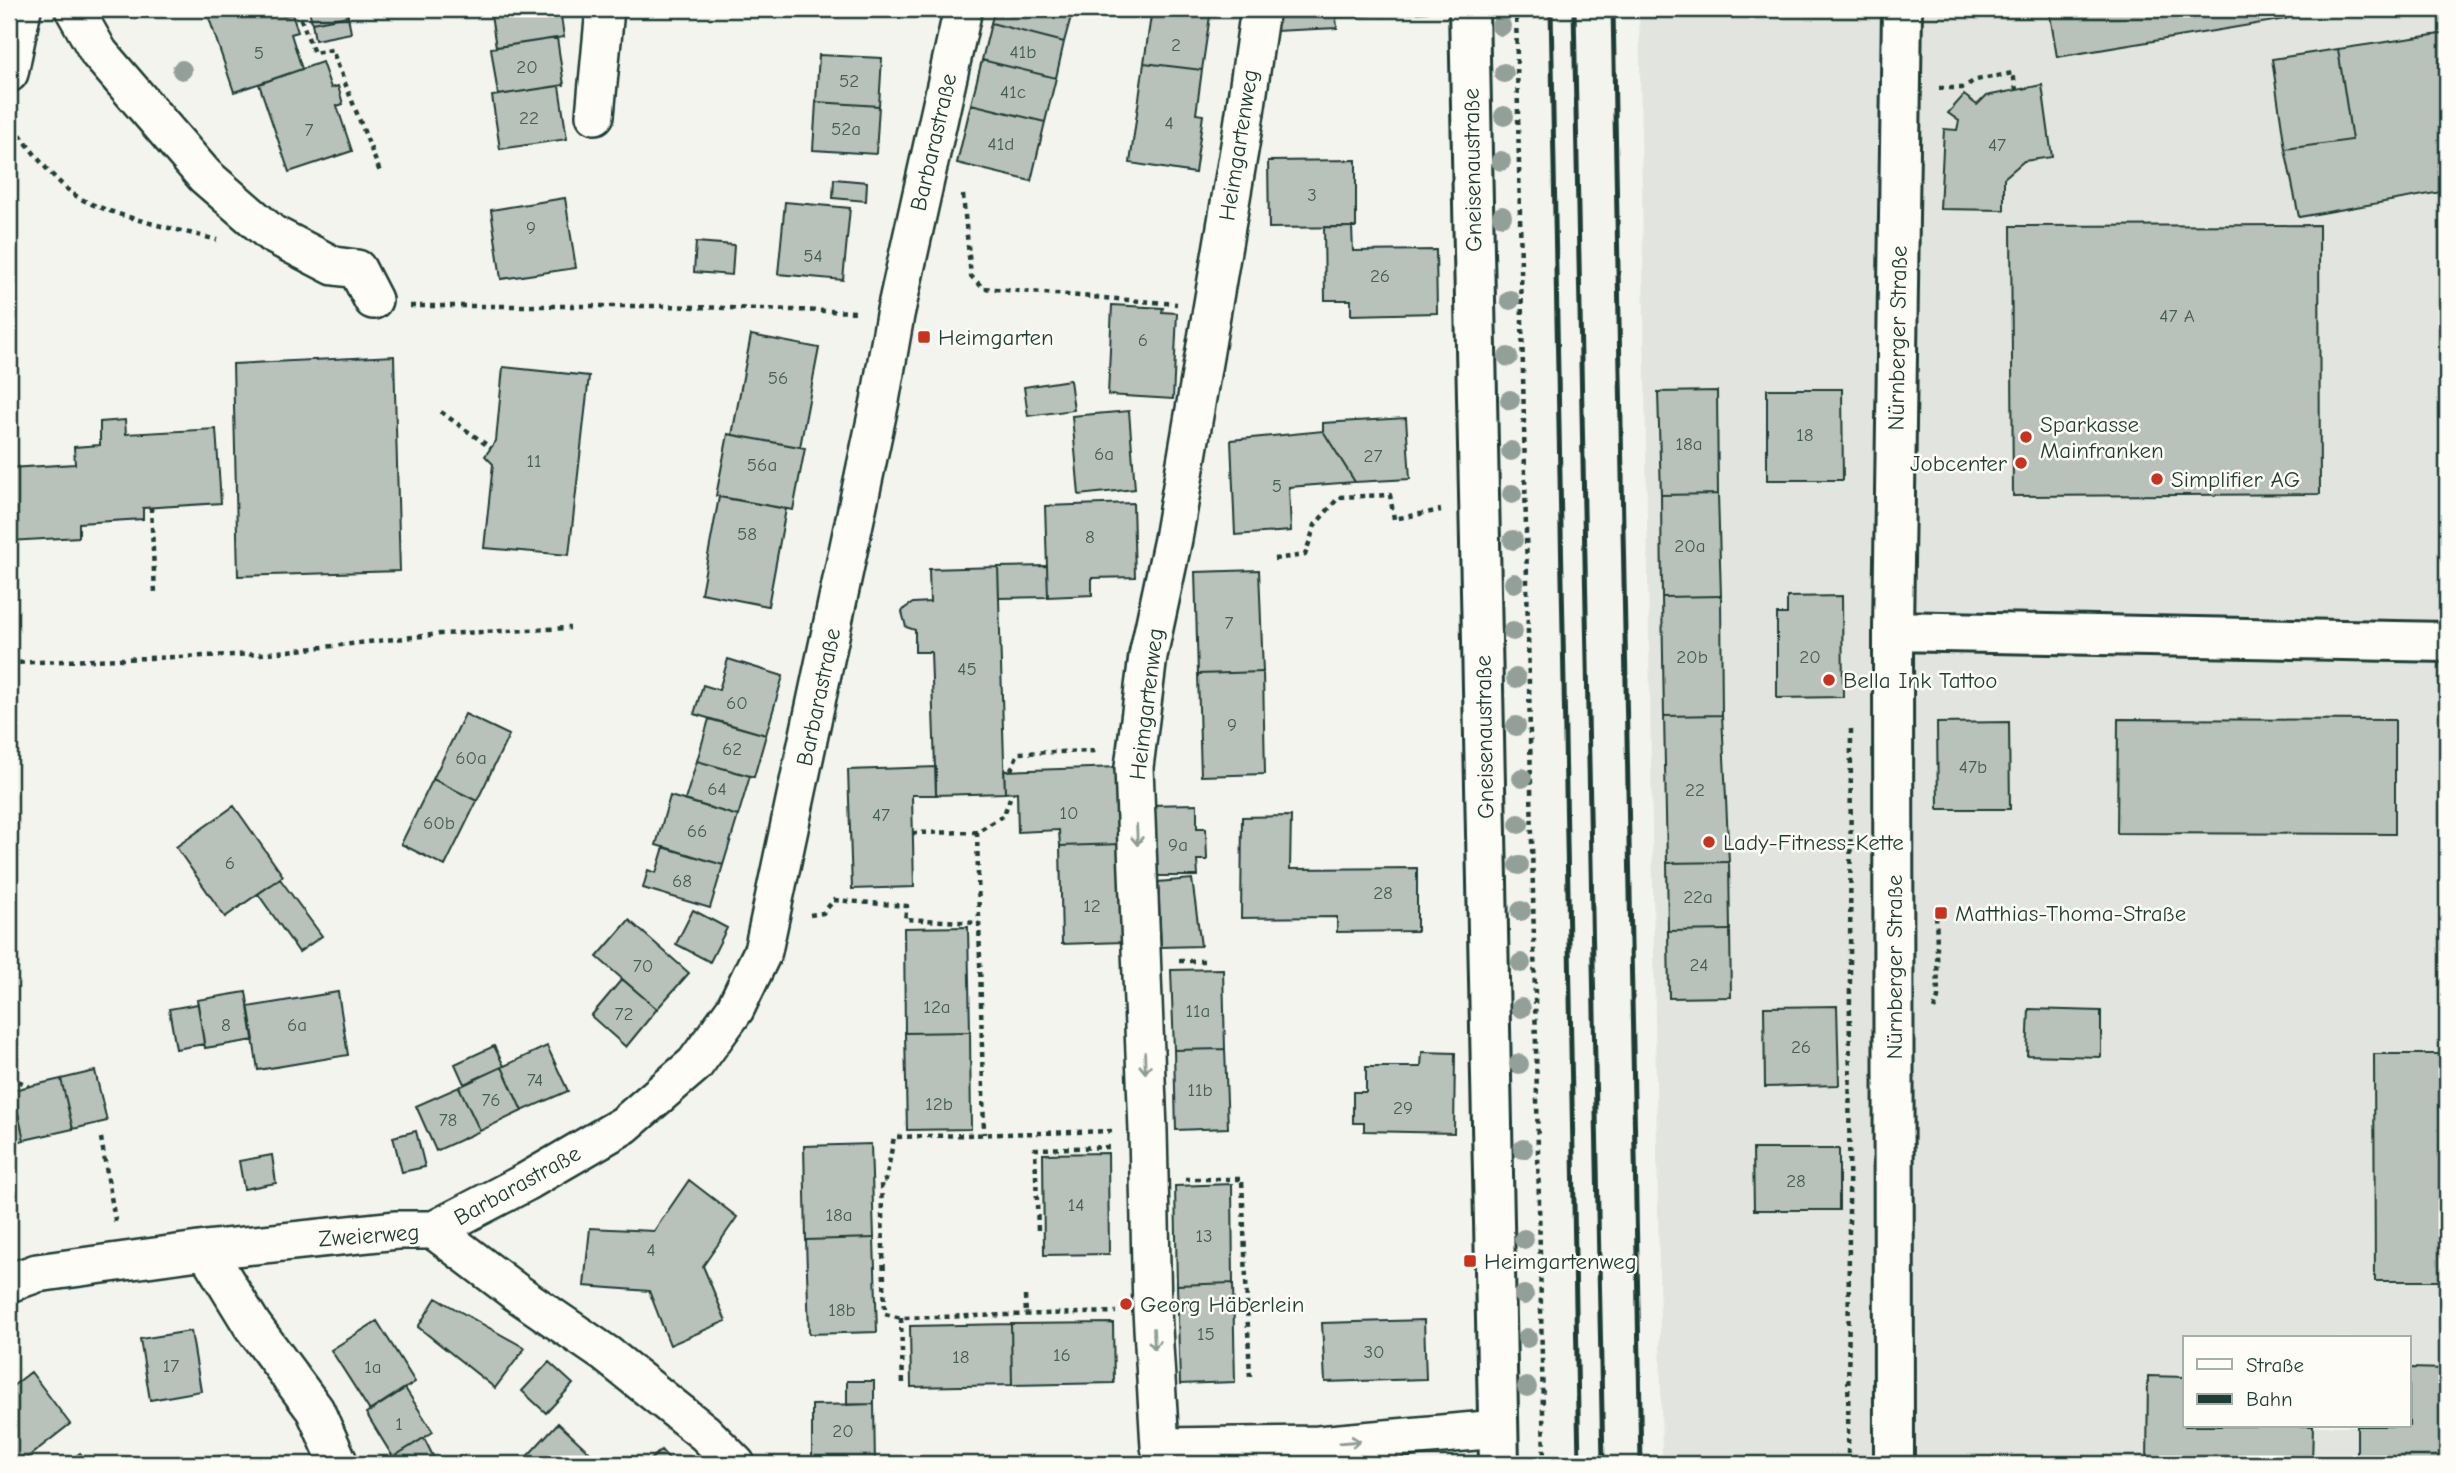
<svg xmlns="http://www.w3.org/2000/svg" width="2456" height="1473" font-family="'Comic Neue',sans-serif">
	<rect width="100%" height="100%" fill="#f4f4ef"/>
	<filter id="ink" filterUnits="userSpaceOnUse"><feTurbulence type="fractalNoise" baseFrequency=".0143" numOctaves="2"/><feDisplacementMap in="SourceGraphic" scale="14" xChannelSelector="R" yChannelSelector="G"/><feConvolveMatrix kernelMatrix="1 2 1 2 8 2 1 2 1" color-interpolation-filters="sRGB"/></filter>
	<g filter="url(#ink)">
		<path fill="#e2e5df" fill-rule="evenodd" d="M1639,9H2447V1464H1662ZM2185,1338H2409V1426H2185Z"/>
		<path fill="#b9c1bb" stroke="#1f3d34" stroke-width="2" d="M206,9H282L284,16L292,14L298,32L291,34L302,69L234,92Z
			M309,9H346L348,16L312,23Z
			M490,9H560L564,37L496,47Z
			M838,9H902V14Z
			M995,9H1073L1064,42L991,23Z
			M1152,9H1211L1202,70L1144,63Z
			M1274,9H1428V12L1336,17L1337,28L1275,31Z
			M2049,9H2285L2286,19L2057,57Z
			M348,16L351,33L315,40L312,23Z
			M991,23L1064,42L1056,78L982,60Z
			M2447,33V191L2299,217L2285,149L2352,140L2338,49Z
			M557,38L564,85L498,95L491,48Z
			M2338,49L2352,140L2285,149L2272,59Z
			M819,55L882,58L879,106L816,102Z
			M982,60L1056,78L1045,122L971,104Z
			M322,62L331,88L338,86L343,104L337,106L352,151L289,172L259,84Z
			M1144,63L1202,70L1196,114L1203,115L1195,173L1130,163Z
			M2042,85L2052,157L2024,161L2004,178V210L1940,209L1944,129L1957,130L1959,121L1948,113L1964,95L1977,105L1986,96Z
			M559,86L567,139L500,149L492,96Z
			M816,102L879,106L876,154L813,150Z
			M971,104L1045,122L1031,181L957,163Z
			M1356,160V227L1269,228L1268,161Z
			M834,179L867,182L866,201L833,198Z
			M565,198L576,268L501,279L491,210Z
			M785,202L850,208L843,280L778,274Z
			M2319,225L2320,494L2013,496L2011,226Z
			M1324,227H1352L1353,251L1436,250L1437,313L1351,315V300H1325Z
			M696,242L734,245L732,275L694,272Z
			M1112,305L1163,308L1162,312L1177,313L1173,399L1108,395Z
			M751,335L819,348L800,447L732,435Z
			M394,356L400,571L238,576L233,364Z
			M503,367L589,376L569,555L484,548L493,464L485,456L496,441Z
			M1070,380L1074,410L1028,416L1024,387Z
			M1767,389H1842L1843,480H1767Z
			M1717,391L1718,494L1661,495L1658,392Z
			M1129,411L1135,489L1079,495L1072,416Z
			M1406,418L1410,479L1355,482L1323,431V423Z
			M125,420L126,434L216,429L221,503L143,508V519L79,523V537L9,541V468L75,464L74,447L100,445V422Z
			M1323,431L1355,482L1289,487L1291,531L1235,535L1231,440Z
			M728,434L805,448L793,510L716,496Z
			M1718,494L1721,596L1662,597L1661,495Z
			M719,497L786,509L768,606L701,593Z
			M1133,503L1135,577L1092,578V595L1048,597L1045,506Z
			M1047,566L1048,597L999,598L998,567Z
			M998,567L1005,793L936,795L931,652H915V630L906,627L902,612L905,608L913,603L930,602L929,569Z
			M1259,570L1263,672L1198,674L1195,572Z
			M1721,596L1722,715L1664,716L1662,597Z
			M1842,596L1843,697L1777,698V614H1787V597Z
			M728,659L783,676L766,735L694,714L703,685L719,690Z
			M1263,672L1265,774L1201,776L1198,674Z
			M465,714L509,735L477,801L433,779Z
			M1722,715L1729,862L1667,863L1664,716Z
			M709,719L766,735L754,777L697,761Z
			M2118,719L2395,720V834L2117,833Z
			M2009,722L2010,809H1938L1937,723Z
			M697,761L750,776L738,816L685,800Z
			M936,767V795H912L914,887L852,889L848,770Z
			M1119,767L1121,844L1060,846L1059,830L1018,832L1017,792L1005,793L1004,771Z
			M433,779L477,801L445,866L401,844Z
			M670,796L738,816L723,865L656,845Z
			M1197,804V828H1206L1207,860H1197L1198,876H1150L1148,805Z
			M234,806L283,876L225,917L176,847Z
			M1291,816L1290,869L1417,868V931L1337,932V917L1241,918L1242,817Z
			M1121,844L1124,942L1062,944L1060,846Z
			M664,847L723,865L710,908L643,888L648,870L656,873Z
			M1729,862L1730,930L1668,931L1667,863Z
			M280,879L322,936L299,952L258,894Z
			M1192,879L1201,946L1161,947L1158,882Z
			M693,910L727,928L710,962L676,944Z
			M629,920L689,973L657,1009L597,957Z
			M968,927L970,1032L905,1033L904,928Z
			M1730,930L1731,997L1669,998L1668,931Z
			M1223,969L1225,1049L1174,1050L1171,970Z
			M622,979L657,1009L626,1047L591,1016Z
			M246,992L254,1040L205,1048L197,1000Z
			M338,992L348,1055L258,1070L248,1007Z
			M198,1004L204,1044L176,1049L169,1009Z
			M1837,1006L1839,1085L1765,1087L1764,1007Z
			M2029,1009L2101,1011V1057L2027,1055Z
			M970,1032L971,1129L907,1130L905,1033Z
			M494,1046L504,1066L464,1084L455,1064Z
			M547,1046L568,1091L522,1111L502,1067Z
			M1225,1049L1228,1128L1176,1130L1174,1050Z
			M1422,1052L1455,1053L1454,1133L1364,1131V1123H1353V1092H1366V1067H1421Z
			M2374,1054H2447V1281H2375Z
			M502,1067L522,1111L480,1131L459,1087Z
			M95,1071L107,1121L73,1129L61,1079Z
			M61,1079L73,1129L24,1140L13,1090Z
			M459,1087L480,1131L436,1151L416,1106Z
			M13,1090L24,1140L9,1144V1091Z
			M416,1131L425,1167L402,1172L393,1137Z
			M871,1144L874,1238L806,1240L804,1146Z
			M1753,1149H1839V1210H1754Z
			M1108,1153L1109,1254L1044,1255L1043,1154Z
			M272,1155L276,1183L244,1189L239,1161Z
			M689,1180L737,1217L703,1266L726,1321L670,1345L649,1291L584,1286L590,1228L654,1231Z
			M1232,1184L1233,1283L1177,1285L1175,1186Z
			M874,1238L877,1332L809,1334L806,1240Z
			M1233,1283L1235,1382L1180,1384L1177,1285Z
			M436,1298L525,1348L495,1388L418,1327Z
			M1424,1320L1426,1379L1325,1382L1322,1323Z
			M377,1321L415,1382L370,1411L331,1350Z
			M1113,1323L1114,1383L1012,1385L1011,1324Z
			M1011,1324L1012,1385L911,1387L910,1326Z
			M191,1331L201,1391L150,1400L140,1339Z
			M549,1362L573,1384L546,1413L522,1391Z
			M2409,1368L2447,1369V1464H2357V1426H2409Z
			M31,1372L70,1424L19,1464L9,1450V1389Z
			M2148,1376L2185,1377V1426H2313L2312,1464H2147Z
			M847,1381H874V1404L847,1405Z
			M405,1388L433,1432L393,1457L366,1413Z
			M874,1404L875,1464H812V1405Z
			M558,1423L602,1464H520Z
			M424,1438L437,1464H393L390,1459Z
			M661,1450L674,1464H646Z
			M80,1453L89,1464H65Z
			M228,1455L230,1464H181L180,1463Z"/>
		<g fill="none" stroke-linecap="round" stroke-linejoin="round">
			<defs>
				<path id="street" d="M74,9L99,53L205,176L272,234L334,266L357,269L373,300
					M1260,9L1242,133L1173,539L1148,656L1134,767L1148,1131L1152,1311L1160,1447L1318,1445L1498,1429
					M9,73L22,9
					M595,115L605,9
					M434,1230L526,1182L624,1125L695,1064L735,1009L763,951L880,401L895,315L963,9
					M206,1250L252,1325L315,1410L339,1464
					M9,1283L37,1273L206,1250L397,1230H434L517,1293L606,1354L705,1433L736,1464"/>
				<path id="secondary" d="M1469,9L1499,1464
					M1893,631L2447,642
					M1894,1464L1893,631L1902,9"/>
			</defs>
			<use href="#street" stroke="#1f3d34" stroke-width="42"/>
			<use href="#secondary" stroke="#1f3d34" stroke-width="44"/>
			<path stroke="#1f3d34" stroke-width="4.5" stroke-dasharray="5 5" stroke-linecap="butt" d="M297,9L314,53L332,50L380,172
				M1516,9L1544,1464
				M1939,88H1962L1976,80L2013,73L2016,90
				M9,118C27,145 46,172 72,193C99,214 181,230 217,240
				M963,195L971,276L983,288L1177,304
				M410,306H663L859,312
				M441,412L491,448
				M151,507L155,593
				M1274,559L1305,555L1315,525L1339,497L1390,495L1394,519L1441,510
				M9,594V596
				M9,663L261,654L440,634L570,628
				M1011,770L1018,753L1097,751
				M977,832L984,1134
				M912,833L977,832L1004,815L1012,792
				M810,915L823,913L834,900L907,906L905,919L979,923
				M1179,961H1209
				M1934,1010L1938,998L1936,904
				M9,1077L29,1086
				M1112,1131L894,1137L886,1180L881,1181L885,1314L901,1318L1116,1312
				M101,1138L116,1226
				M1185,1179H1242L1250,1379
				M1038,1230L1035,1149L1112,1147
				M1025,1296L1026,1314
				M901,1318L903,1385
				M1848,1464L1851,727"/>
			<use href="#street" stroke="#fdfcf7" stroke-width="37"/>
			<use href="#secondary" stroke="#fdfcf7" stroke-width="38"/>
			<path stroke="#1f3d34" stroke-width="5" d="M1551,9L1579,1464
				M1574,9L1603,1464
				M1613,9L1641,1464"/>
		</g>
		<g fill="#93a099">
			<circle cx="1501" cy="26" r="10"/>
			<circle cx="182" cy="70" r="10"/>
			<circle cx="1504" cy="73" r="10"/>
			<circle cx="1504" cy="116" r="10"/>
			<circle cx="1501" cy="161" r="10"/>
			<circle cx="1502" cy="216" r="10"/>
			<circle cx="1510" cy="300" r="10"/>
			<circle cx="1508" cy="357" r="10"/>
			<circle cx="1510" cy="400" r="10"/>
			<circle cx="1511" cy="451" r="10"/>
			<circle cx="1512" cy="494" r="10"/>
			<circle cx="1513" cy="540" r="10"/>
			<circle cx="1514" cy="583" r="10"/>
			<circle cx="1513" cy="631" r="10"/>
			<circle cx="1516" cy="678" r="10"/>
			<circle cx="1516" cy="726" r="10"/>
			<circle cx="1522" cy="778" r="10"/>
			<circle cx="1519" cy="824" r="10"/>
			<circle cx="1519" cy="865" r="10"/>
			<circle cx="1521" cy="911" r="10"/>
			<circle cx="1521" cy="963" r="10"/>
			<circle cx="1521" cy="1008" r="10"/>
			<circle cx="1519" cy="1064" r="10"/>
			<circle cx="1523" cy="1149" r="10"/>
			<circle cx="1524" cy="1239" r="10"/>
			<circle cx="1524" cy="1295" r="10"/>
			<circle cx="1527" cy="1338" r="10"/>
			<circle cx="1527" cy="1387" r="10"/>
		</g>
		<defs><path id="oneway-shaft" d="M-6 0H5M1.5-3L5.5 0L1.5 3" fill="none" stroke-width="1.6" stroke-linecap="round" stroke-linejoin="round" transform="scale(1.75)"/></defs>
		<g stroke="#8e9c96">
			<use href="#oneway-shaft" transform="translate(1137 835) rotate(88)"/>
			<use href="#oneway-shaft" transform="translate(1145 1063) rotate(88)"/>
			<use href="#oneway-shaft" transform="translate(1154 1339) rotate(87)"/>
			<use href="#oneway-shaft" transform="translate(1350 1442) rotate(-5)"/>
		</g>
	</g>
	<g fill="#c8321e" stroke="#fdfcf7" stroke-width="2.5">
		<rect x="917" y="330" width="14" height="14" rx="3.5"/>
		<circle cx="2026" cy="437" r="7"/>
		<circle cx="2021" cy="463" r="7"/>
		<circle cx="2157" cy="479" r="7"/>
		<circle cx="1829" cy="680" r="7"/>
		<circle cx="1709" cy="842" r="7"/>
		<rect x="1934" y="906" width="14" height="14" rx="3.5"/>
		<rect x="1463" y="1254" width="14" height="14" rx="3.5"/>
		<circle cx="1126" cy="1304" r="7"/>
	</g>
	<g text-anchor="middle" stroke-width="5" stroke-linejoin="round" paint-order="stroke">
		<g font-size="19" fill="#465e56">
			<text x="1176" y="51">2</text>
			<text x="1023" y="58">41b</text>
			<text x="259" y="59">5</text>
			<text x="527" y="73">20</text>
			<text x="849" y="87">52</text>
			<text x="1013" y="98">41c</text>
			<text x="529" y="124">22</text>
			<text x="1169" y="129">4</text>
			<text x="846" y="135">52a</text>
			<text x="309" y="136">7</text>
			<text x="1001" y="150">41d</text>
			<text x="1997" y="151">47</text>
			<text x="1312" y="201">3</text>
			<text x="531" y="234">9</text>
			<text x="813" y="262">54</text>
			<text x="1380" y="282">26</text>
			<text x="2177" y="322">47 A</text>
			<text x="1143" y="346">6</text>
			<text x="778" y="384">56</text>
			<text x="1805" y="441">18</text>
			<text x="1689" y="450">18a</text>
			<text x="1104" y="460">6a</text>
			<text x="1373" y="462">27</text>
			<text x="534" y="467">11</text>
			<text x="762" y="471">56a</text>
			<text x="1277" y="492">5</text>
			<text x="747" y="540">58</text>
			<text x="1090" y="543">8</text>
			<text x="1690" y="552">20a</text>
			<text x="1229" y="629">7</text>
			<text x="1692" y="663">20b</text>
			<text x="1810" y="663">20</text>
			<text x="967" y="675">45</text>
			<text x="737" y="709">60</text>
			<text x="1232" y="731">9</text>
			<text x="732" y="755">62</text>
			<text x="471" y="764">60a</text>
			<text x="1973" y="773">47b</text>
			<text x="717" y="795">64</text>
			<text x="1695" y="796">22</text>
			<text x="1069" y="819">10</text>
			<text x="881" y="821">47</text>
			<text x="439" y="829">60b</text>
			<text x="697" y="837">66</text>
			<text x="1178" y="851">9a</text>
			<text x="230" y="869">6</text>
			<text x="682" y="887">68</text>
			<text x="1383" y="899">28</text>
			<text x="1698" y="903">22a</text>
			<text x="1092" y="912">12</text>
			<text x="1699" y="971">24</text>
			<text x="643" y="972">70</text>
			<text x="937" y="1013">12a</text>
			<text x="1198" y="1017">11a</text>
			<text x="624" y="1020">72</text>
			<text x="226" y="1031">8</text>
			<text x="297" y="1031">6a</text>
			<text x="1801" y="1053">26</text>
			<text x="535" y="1086">74</text>
			<text x="1200" y="1096">11b</text>
			<text x="491" y="1106">76</text>
			<text x="939" y="1110">12b</text>
			<text x="1403" y="1114">29</text>
			<text x="448" y="1126">78</text>
			<text x="1796" y="1187">28</text>
			<text x="1076" y="1211">14</text>
			<text x="839" y="1221">18a</text>
			<text x="1204" y="1242">13</text>
			<text x="651" y="1256">4</text>
			<text x="842" y="1316">18b</text>
			<text x="1206" y="1340">15</text>
			<text x="1374" y="1358">30</text>
			<text x="1062" y="1361">16</text>
			<text x="961" y="1363">18</text>
			<text x="171" y="1372">17</text>
			<text x="373" y="1373">1a</text>
			<text x="399" y="1430">1</text>
			<text x="843" y="1437">20</text>
		</g>
		<g font-size="23" fill="#1f3d34" stroke="#fdfcf7">
			<text transform="translate(933 142) rotate(-77)" y="8">Barbarastraße</text>
			<text transform="translate(1238 145) rotate(-81)" y="8">Heimgartenweg</text>
			<text transform="translate(1472 170) rotate(-91)" y="8">Gneisenaustraße</text>
			<text transform="translate(1897 338) rotate(-89)" y="8">Nürnberger Straße</text>
			<text transform="translate(818 697) rotate(-78)" y="8">Barbarastraße</text>
			<text transform="translate(1146 704) rotate(-83)" y="8">Heimgartenweg</text>
			<text transform="translate(1484 737) rotate(-91)" y="8">Gneisenaustraße</text>
			<text transform="translate(1894 967) rotate(-90)" y="8">Nürnberger Straße</text>
			<text transform="translate(517 1185) rotate(-29)" y="8">Barbarastraße</text>
			<text transform="translate(369 1235) rotate(-4)" y="8">Zweierweg</text>
		</g>
		<g font-size="23" fill="#1f3d34" stroke="#fdfcf7" text-anchor="start">
			<text x="938" y="345">Heimgarten</text>
			<text x="2040" y="432">Sparkasse<tspan x="2040" dy="26">Mainfranken</tspan></text>
			<text x="2007" y="471" text-anchor="end">Jobcenter</text>
			<text x="2171" y="487">Simplifier AG</text>
			<text x="1843" y="688">Bella Ink Tattoo</text>
			<text x="1723" y="850">Lady-Fitness-Kette</text>
			<text x="1955" y="921">Matthias-Thoma-Straße</text>
			<text x="1484" y="1269">Heimgartenweg</text>
			<text x="1140" y="1312">Georg Häberlein</text>
		</g>
	</g>
	<rect width="2456" height="1473" fill="none" stroke="#fdfcf7" stroke-width="35"/>
	<rect x="18" y="18" width="2421" height="1438" fill="none" stroke="#1f3d34" stroke-width="2.5" filter="url(#ink)"/>
	<rect x="2183" y="1336" width="228" height="91" fill="#fdfcf7" stroke="#a4b0a9" stroke-width="2"/>
	<rect x="2197" y="1359" width="35" height="10" fill="#fdfcf7" stroke="#a4b0a9" stroke-width="2"/>
	<text x="2246" y="1372" font-size="21" fill="#1f3d34">Straße</text>
	<rect x="2197" y="1394" width="35" height="10" fill="#1f3d34" stroke="#a4b0a9" stroke-width="2"/>
	<text x="2246" y="1406" font-size="21" fill="#1f3d34">Bahn</text>
</svg>
